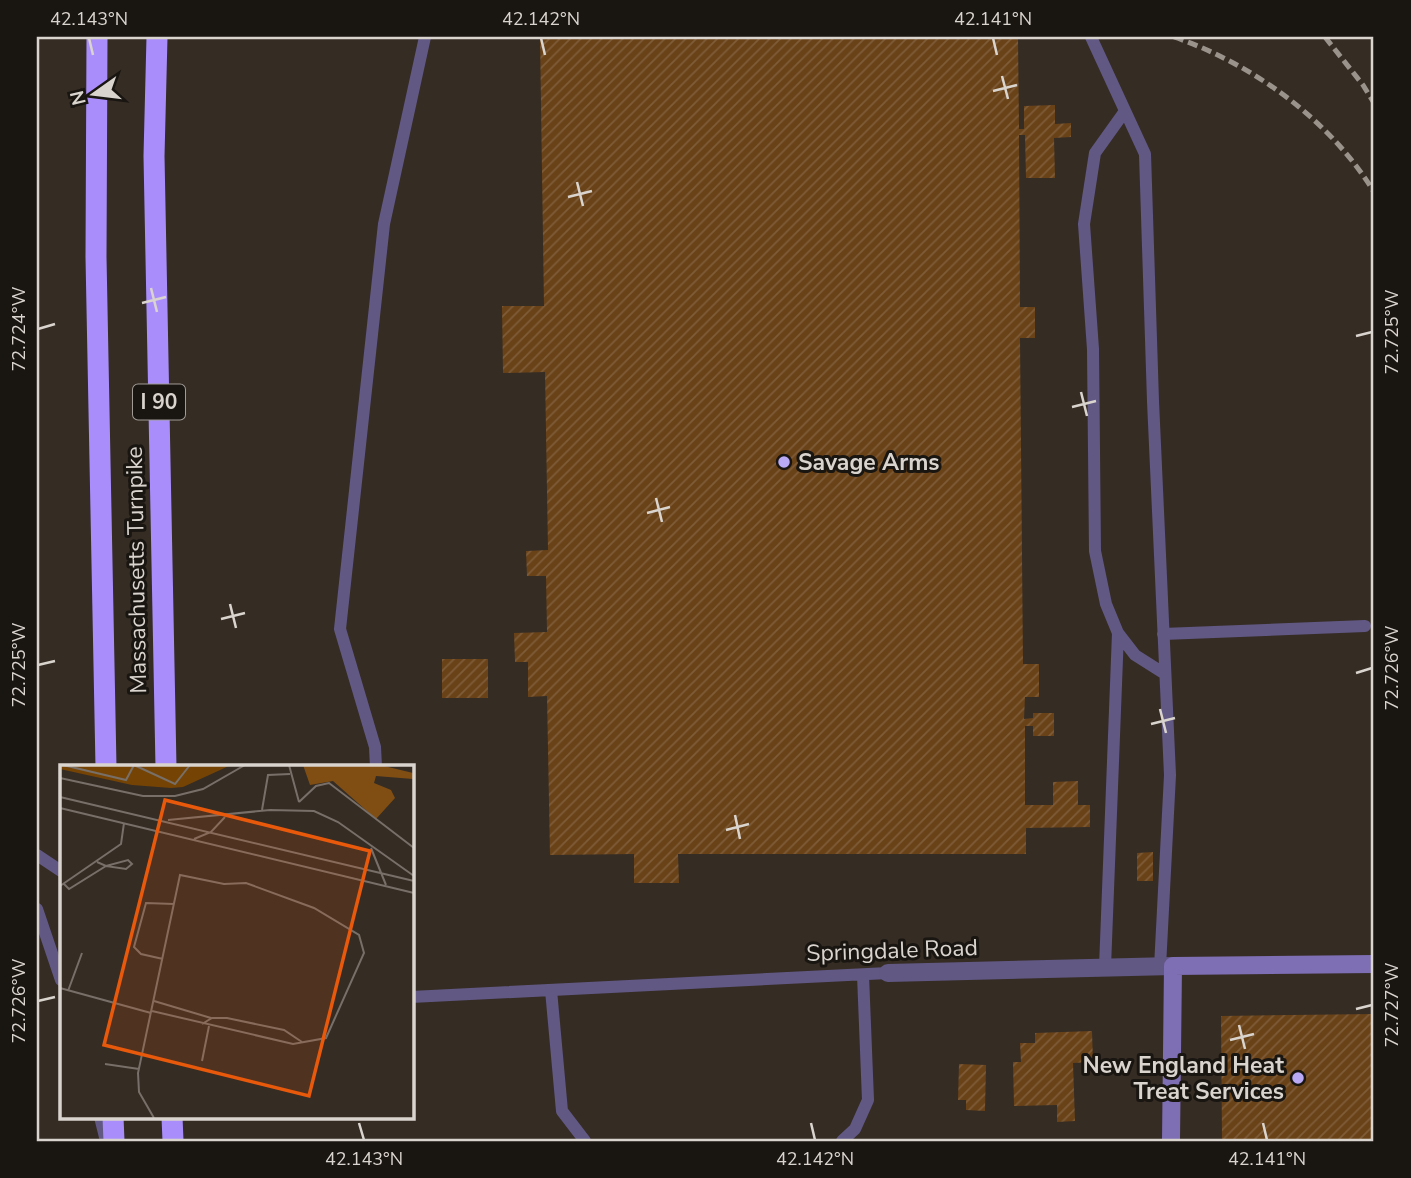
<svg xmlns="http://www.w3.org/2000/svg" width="1411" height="1178" font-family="'Nunito Sans',sans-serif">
	<defs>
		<pattern id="building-hatch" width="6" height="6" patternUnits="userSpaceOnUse" patternTransform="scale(1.75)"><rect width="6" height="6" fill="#694218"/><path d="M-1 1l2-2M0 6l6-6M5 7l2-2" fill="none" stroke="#7e5c38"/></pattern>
	</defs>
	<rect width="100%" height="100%" fill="#352c24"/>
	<path fill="url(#building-hatch)" d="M540,37H1018L1019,129H1024V106L1055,105V124L1071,123V137L1054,138L1055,178H1026L1025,135H1019L1020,307H1035V338H1020L1023,664H1039V697H1025L1024,719L1033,718V713H1054V736H1033V726H1025V805H1053V782L1078,781V805H1090V827L1026,828V854H678L679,883H634V854L550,855L547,696L528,697V662H515L514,633L547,632L546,576H527L526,551L548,550L545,372L503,373L502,306H544Z
		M442,659H488V698H442Z
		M1153,852V881H1137V853Z
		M1374,1014V1141H1222L1221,1016Z
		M1092,1031L1093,1062L1073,1063L1075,1121L1057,1122V1105L1014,1106L1013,1062H1021L1020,1043H1035V1033Z
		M959,1064L986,1065L985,1111L966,1110V1100H958Z"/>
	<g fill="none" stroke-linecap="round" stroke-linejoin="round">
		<path stroke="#615884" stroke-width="12" d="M1091,37L1145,154L1153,401L1170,775L1160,967
			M1125,111L1095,153L1084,224L1093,349L1095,551L1106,604L1118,633L1135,655L1165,674
			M1163,634L1365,626
			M376,767L375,747L340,629L384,224L425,37
			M37,855L61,871
			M37,909L61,980
			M1105,967L1118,633
			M551,990L562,1111L585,1141
			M411,997L888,973
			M100,1117L106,1141
			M842,1141L855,1129L868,1100L863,975"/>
		<path stroke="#615884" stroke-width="18" d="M888,973L1173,966"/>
		<path stroke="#7e6eb4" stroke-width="18" d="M1171,1141L1173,966L1374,964"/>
		<path stroke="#a98efb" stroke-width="21" d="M97,37L96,257L106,767
			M157,37L154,156L166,767
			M113,1117L114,1141
			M172,1117L173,1141"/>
		<path stroke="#9a938c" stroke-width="5" stroke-dasharray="10 5" stroke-linecap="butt" d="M1174,37C1253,64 1330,120 1374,192
			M1325,37L1363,85L1374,103"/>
	</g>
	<path fill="none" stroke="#dad4ce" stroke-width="2.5" d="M89,38L93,55M541,38L545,55M993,38L997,55M1002,76L1008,99M993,91L1017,85M577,182L583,206M568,197L592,191M151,288L157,312M142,303L166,297M38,329L55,324M1356,336L1372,332M1081,392L1087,416M1072,407L1096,401M656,498L662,522M647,513L670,507M230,604L236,628M221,619L245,613M38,665L55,661M1356,673L1372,668M1160,709L1166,733M1151,724L1175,718M735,815L740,839M726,830L749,824M38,1001L55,997M1356,1009L1372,1005M1239,1025L1245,1049M1230,1040L1254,1034M359,1123L364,1140M811,1123L815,1140M1263,1123L1267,1140"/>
	<g fill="#baaaf6" stroke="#191511" stroke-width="2.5">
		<circle cx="784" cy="462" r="7"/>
		<circle cx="1298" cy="1078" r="7"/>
	</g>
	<g text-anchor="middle" stroke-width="6" stroke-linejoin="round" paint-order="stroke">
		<rect fill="#191511" stroke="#a09b95" stroke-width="2" x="133" y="384.5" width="52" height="35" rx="5"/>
		<g font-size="21" font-weight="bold" fill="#dad4ce">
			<text x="159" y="409">I 90</text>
		</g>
		<g font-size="23" font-weight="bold" fill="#dad4ce" stroke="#191511" text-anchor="start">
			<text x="798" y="470">Savage Arms</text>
			<text x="1284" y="1073" text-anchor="end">New England Heat<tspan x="1284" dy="26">Treat Services</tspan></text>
		</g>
		<g font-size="23" fill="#dad4ce" stroke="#191511">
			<text transform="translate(136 570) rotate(-91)" y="8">Massachusetts Turnpike</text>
			<text transform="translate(892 950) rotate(-2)" y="8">Springdale Road</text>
		</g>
	</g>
	<g transform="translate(60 765)">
		<rect width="354" height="354" fill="#352c24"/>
		<path d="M243,0H320L353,8V14L316,11L314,18L331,25L335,33L316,54L273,16L250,20Z" fill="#804e13"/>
		<path d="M0,0H171L123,22L111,23L72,20L0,4Z" fill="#754405"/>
		<path fill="none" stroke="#776f68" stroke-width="2" d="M3,0L66,15L74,0M74,0L115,19L130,0M229,0L239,37M0,13L83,31H115L143,24L185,0M0,32L354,116M239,37L256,21L269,18L354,83M0,43L354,128M202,45L208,10L230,9M108,55L210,45L254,46L278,57L354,111M134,74L151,67L165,52M311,83L326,120M4,119L9,124L46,101L66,104L72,99L68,95L46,101L37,97M0,121L61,79L64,58M103,194L81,189L74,182L86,138L114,139M0,223L91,248M8,226L22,188M94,236L151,253M92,246L233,279L266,273L304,188L299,170L254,143L186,118L164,119L120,110L78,308L79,327L94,353M142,259L152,253H167L224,265L242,277M142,296L149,261M45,299L79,304"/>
		<path fill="#e8590c" fill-opacity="0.15" stroke="#e8590c" stroke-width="3.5" d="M105,35L310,86L249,331L44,280Z"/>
		<rect width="354" height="354" fill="none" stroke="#dad4ce" stroke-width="3.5"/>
	</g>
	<rect width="1411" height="1178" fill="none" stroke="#191511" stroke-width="77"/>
	<g transform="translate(94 94) rotate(256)" stroke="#191511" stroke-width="5" paint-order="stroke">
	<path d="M0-5L12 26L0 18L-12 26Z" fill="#dad4ce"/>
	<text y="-10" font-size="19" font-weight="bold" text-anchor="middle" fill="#dad4ce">N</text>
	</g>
	<rect x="38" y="38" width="1334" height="1102" fill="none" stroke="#dad4ce" stroke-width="2.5"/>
	<g font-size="18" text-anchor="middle" fill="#dad4ce">
		<text x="89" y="25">42.143°N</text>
		<text x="541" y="25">42.142°N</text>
		<text x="993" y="25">42.141°N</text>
		<text transform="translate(19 329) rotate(-90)" y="6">72.724°W</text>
		<text transform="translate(1392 332) rotate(-90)" y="6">72.725°W</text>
		<text transform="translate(19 665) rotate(-90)" y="6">72.725°W</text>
		<text transform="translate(1392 668) rotate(-90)" y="6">72.726°W</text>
		<text transform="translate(19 1001) rotate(-90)" y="6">72.726°W</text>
		<text transform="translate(1392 1005) rotate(-90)" y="6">72.727°W</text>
		<text x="364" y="1165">42.143°N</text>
		<text x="815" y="1165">42.142°N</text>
		<text x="1267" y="1165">42.141°N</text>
	</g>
</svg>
